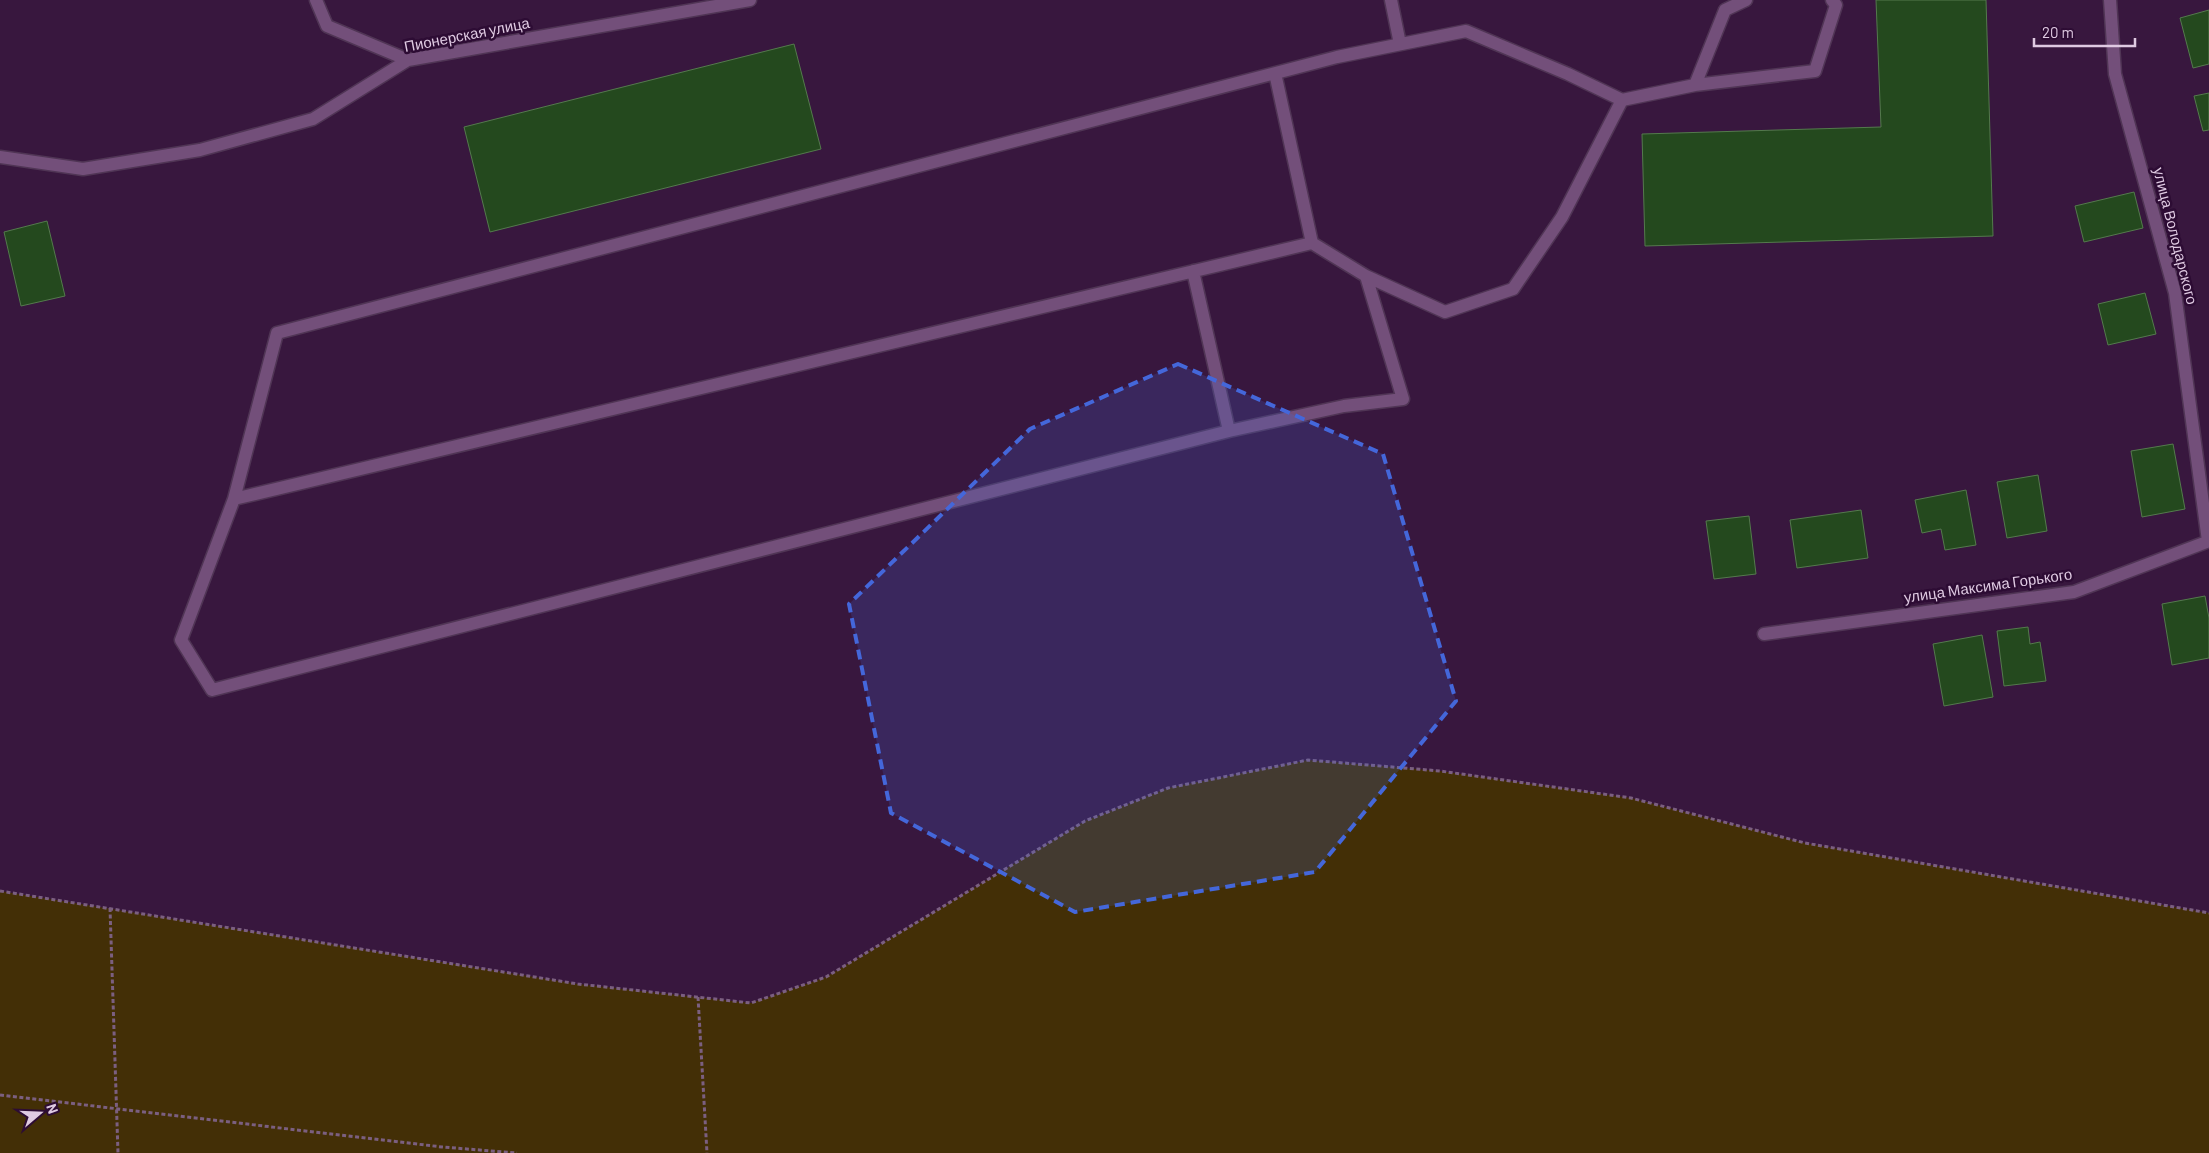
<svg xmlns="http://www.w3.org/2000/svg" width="2209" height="1153" font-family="Barlow,sans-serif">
	<rect width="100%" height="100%" fill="#38173e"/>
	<path fill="#432f06" d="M1308,760L1440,771L1631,798L1805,843L2209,913V1153H0V891L578,984L751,1003L826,977L1085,821L1168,788Z"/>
	<path fill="#24491e" stroke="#547a4d" d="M1876,0H1986L1993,236L1645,246L1642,134L1881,127Z
		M2209,10V64L2193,68L2180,18Z
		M794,44L821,149L490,232L464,127Z
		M2209,93V130L2203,131L2194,96Z
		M2134,192L2143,228L2084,242L2075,206Z
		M47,221L65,296L21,306L4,232Z
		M2145,293L2156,334L2108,345L2098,304Z
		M2173,444L2185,509L2142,517L2131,451Z
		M2038,475L2047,531L2007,538L1997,482Z
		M1966,490L1976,545L1945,550L1941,529L1922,533L1915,500Z
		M1861,510L1868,558L1797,568L1790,520Z
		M1749,516L1756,574L1714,579L1706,521Z
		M2205,596L2209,618V658L2172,665L2162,604Z
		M2028,627L2030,644L2040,642L2046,681L2004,686L1997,631Z
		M1982,635L1993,697L1944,706L1933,644Z"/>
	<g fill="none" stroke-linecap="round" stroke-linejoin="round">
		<defs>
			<path id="minor" d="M316,0L327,26L408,60
				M1391,0L1400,44
				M2110,0L2115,74L2175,293L2208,541
				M1695,85L1725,10L1746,0
				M0,157L83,169L200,150L313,119L408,60L750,0
				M1312,243L1366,276L1445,312L1513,289L1562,217L1622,100
				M1193,271L1229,431L212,690L181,640L234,499L277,333L1337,57L1466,31L1568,74L1622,100L1695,85L1815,71L1836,5L1832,0
				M1229,431L1344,406L1403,399L1366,276
				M234,499L1312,243L1275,73
				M1764,634L2074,592L2209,541"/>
		</defs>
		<use href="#minor" stroke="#503555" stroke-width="15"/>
		<path stroke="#7b5f80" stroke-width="3" stroke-dasharray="4 2.5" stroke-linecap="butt" d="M0,891L578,984L751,1003L826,977L1085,821L1168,788L1308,760L1440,771L1631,798L1805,843L2209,913
			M110,908L118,1153
			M698,997L707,1153
			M0,1095L442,1147L517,1153"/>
		<use href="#minor" stroke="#734f7a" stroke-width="12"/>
	</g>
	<path fill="#4467da" fill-opacity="0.2" stroke="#4467da" stroke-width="4" stroke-dasharray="10 6" stroke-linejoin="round" d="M1178,364L1383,454L1456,701L1315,872L1075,912L891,813L849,604L1030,429Z"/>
	<g text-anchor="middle" stroke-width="5" stroke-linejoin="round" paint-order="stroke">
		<g font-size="15" fill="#dfcae2" stroke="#2d0c34">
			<text transform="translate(467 35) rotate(-11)" y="5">Пионерская улица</text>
			<text transform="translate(2175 236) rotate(76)" y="5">улица Володарского</text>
			<text transform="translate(1988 586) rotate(-8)" y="5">улица Максима Горького</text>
		</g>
	</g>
	<g transform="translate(40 1113) rotate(71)" stroke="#2d0c34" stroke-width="4" paint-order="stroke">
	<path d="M0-4L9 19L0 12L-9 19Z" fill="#dfcae2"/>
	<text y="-8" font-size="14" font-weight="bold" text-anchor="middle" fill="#dfcae2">N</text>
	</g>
	<path d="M2034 38v8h101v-8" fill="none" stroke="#dfcae2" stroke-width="2.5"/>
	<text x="2042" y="38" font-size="15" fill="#dfcae2" stroke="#2d0c34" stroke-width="4" paint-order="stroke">20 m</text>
</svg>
